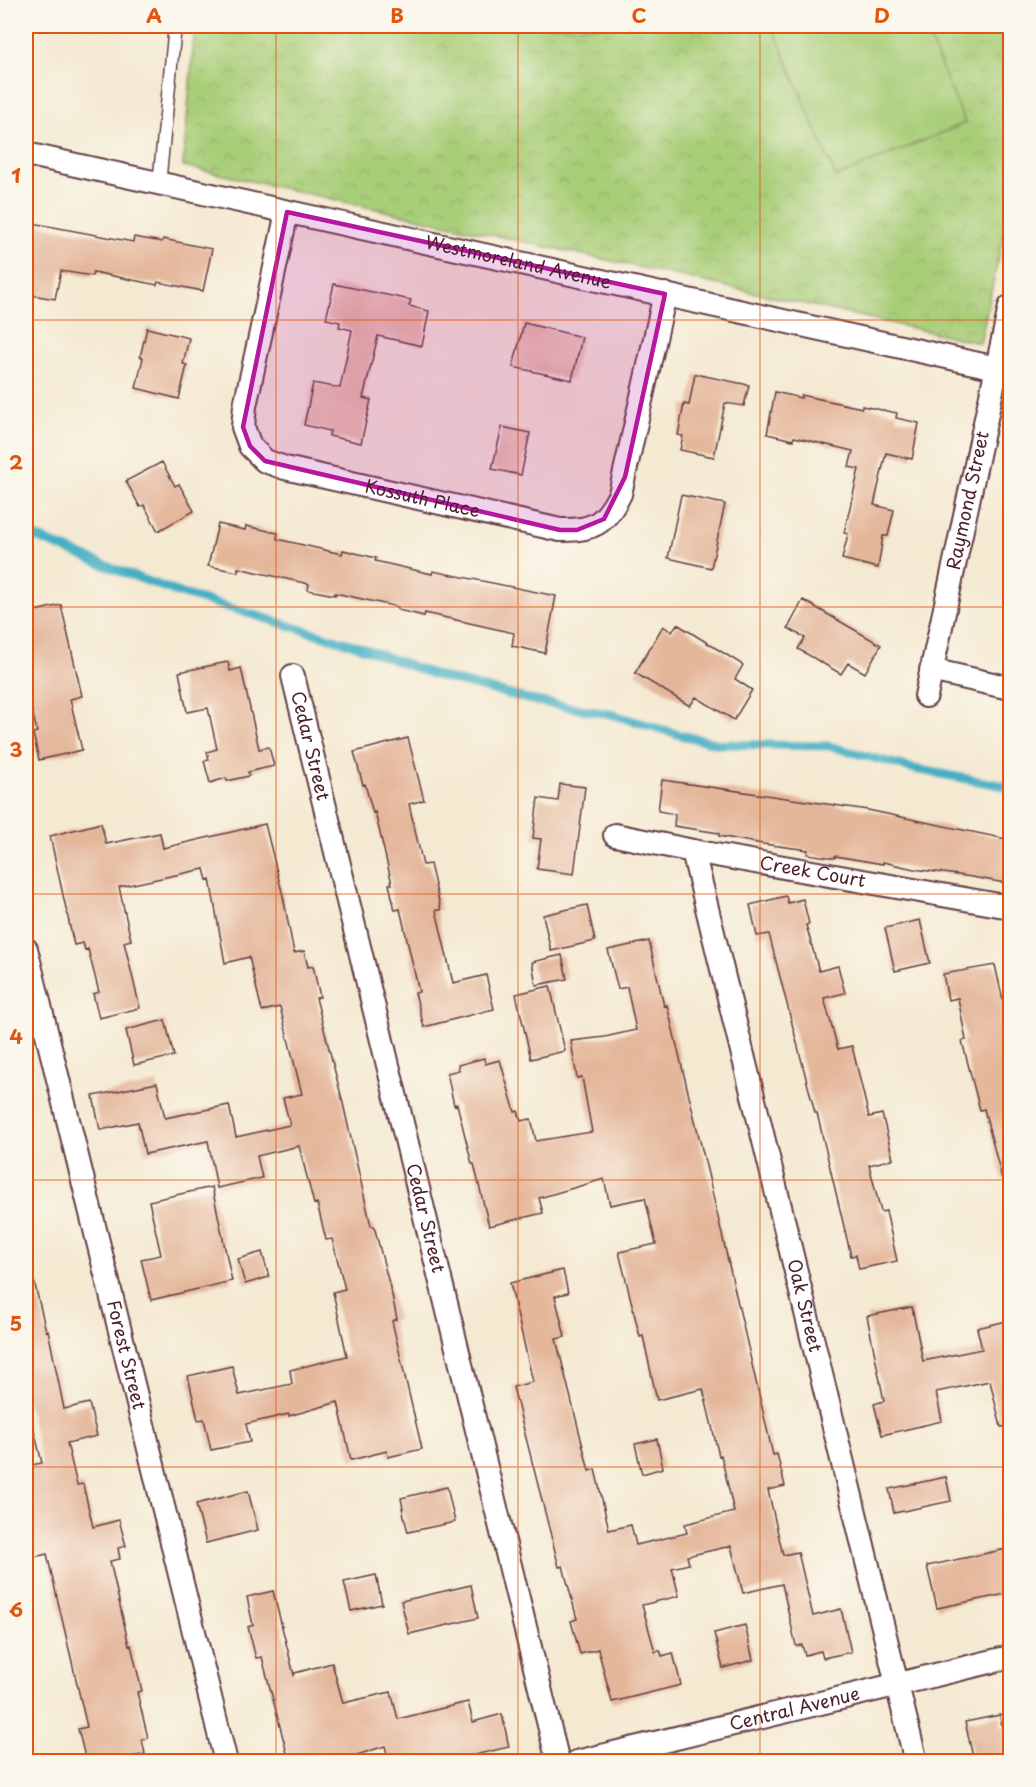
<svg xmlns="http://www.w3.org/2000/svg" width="1036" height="1787" font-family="'Playpen Sans',sans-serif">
	<defs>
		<pattern id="park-crowns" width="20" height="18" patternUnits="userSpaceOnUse" patternTransform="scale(1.5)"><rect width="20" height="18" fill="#a9ce78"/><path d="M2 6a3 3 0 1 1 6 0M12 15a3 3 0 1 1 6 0" fill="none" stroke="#93b068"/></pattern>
	</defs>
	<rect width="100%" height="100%" fill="#fbf7ec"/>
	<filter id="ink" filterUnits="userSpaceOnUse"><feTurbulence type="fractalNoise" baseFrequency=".0167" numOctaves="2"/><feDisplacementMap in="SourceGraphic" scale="12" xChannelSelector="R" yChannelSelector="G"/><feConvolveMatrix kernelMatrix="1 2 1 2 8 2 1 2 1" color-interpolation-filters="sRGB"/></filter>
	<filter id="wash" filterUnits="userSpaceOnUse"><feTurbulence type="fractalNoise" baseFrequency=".008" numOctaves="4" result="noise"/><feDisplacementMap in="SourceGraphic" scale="24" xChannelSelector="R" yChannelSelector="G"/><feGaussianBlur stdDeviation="1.35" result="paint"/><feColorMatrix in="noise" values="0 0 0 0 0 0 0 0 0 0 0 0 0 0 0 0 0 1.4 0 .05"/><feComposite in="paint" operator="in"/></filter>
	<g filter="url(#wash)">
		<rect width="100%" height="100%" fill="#f4e9d1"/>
		<path fill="url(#park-crowns)" stroke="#7a7652" stroke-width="1.5" d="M195,26H1010V205L980,343L183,166Z"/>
		<path fill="#a9ce78" stroke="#7a7652" stroke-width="1.5" d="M772,26H924L965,123L836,177Z"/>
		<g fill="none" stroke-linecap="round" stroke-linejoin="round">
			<path stroke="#45afc4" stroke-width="9" d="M26,533L112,568L180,593L354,645L438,676L535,701L614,715L680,735L719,744L829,746L915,769L1010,787"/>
		</g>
		<g id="blocks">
			<path fill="#e4b69a" d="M32,223L133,242L134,237L162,242L163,239L212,249L203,291L158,282L157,285L93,272L92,276L61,271L55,299L26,294V259Z
				M334,284L411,300L409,306L429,311L422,346L378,336L363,398L371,400L361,443L329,436L330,431L304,425L313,383L340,388L352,330L339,327L340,322L326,319Z
				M524,323L582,337L572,380L513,367Z
				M147,328L189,338L183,364L187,365L179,399L136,388L143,358L140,357Z
				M695,374L749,385L744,406L725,403L714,457L680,450L683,436L678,435L684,404L689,405Z
				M775,392L801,398V395L862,408V406L897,413L896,418L919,423L912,459L886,453L874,505L894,510L888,536H883L878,568L842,559L848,534L844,533L859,469L849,467L853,451L794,437L793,440L767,434Z
				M502,427L530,433L521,475L492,469Z
				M162,462L175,486L179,484L194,511L158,531L144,505L140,507L126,481Z
				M681,495L725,504L711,568L668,558Z
				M218,524L245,530L246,526L278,533L277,539L342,554L343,550L376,558L375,561L432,574L433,571L556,596L545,653L512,646L514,633L425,613L424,616L398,610V607L335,593V595L308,590L309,584L238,568V572L208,566Z
				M803,600L881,645L865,673L848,663L841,674L798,649L805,638L788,628Z
				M61,605L82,696L70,699L82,750L39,760L33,733L37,732L26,684V613Z
				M677,624L743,665L735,679L752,690L734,720L696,697L690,706L635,673L663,626L672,632Z
				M228,662L230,671L241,668L259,749L269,747L274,766L248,772L249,776L227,781L226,778L210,783L204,761L209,760L207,752L217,749L208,708L187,712L179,672Z
				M408,738L424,800L409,804L423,865L430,864L441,910H436L453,983L486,975L494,1009L424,1027L415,993L419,992L400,909L395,910L389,884H392L375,812L373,813L365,784L363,785L354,752Z
				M662,780L868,810L1011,840V884L972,877L914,869L883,862V864L835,856V858L807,854L808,850L763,844L719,836V833L674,826L675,814L658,811Z
				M560,784L585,787L574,874L537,869L541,839L533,838L538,798L558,801Z
				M101,823L106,844L160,833L163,848L265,824L283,896L294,953L304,951L308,967L313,966L320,997L316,998L342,1099L371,1226H374L392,1295L397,1319L392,1321L422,1449L388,1457L387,1451L351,1460L338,1402L289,1416V1414L246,1424L250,1442L211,1450L204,1419L198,1420L188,1376L232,1366L239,1395L292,1384L290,1370L347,1356L333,1292L345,1289L332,1239L326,1240L317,1203L314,1204L299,1146L257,1156L262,1178L217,1188L208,1141L145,1154L138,1122L100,1130L93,1096L157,1083L165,1118L229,1105L236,1137L290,1125L283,1098L302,1094L280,1007L262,1011L249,957L225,963L210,879L207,880L204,869L119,887L131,940L124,942L140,1008L99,1018L93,994L99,992L88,949L85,950L83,943L74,945L50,836Z
				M786,896L788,903L803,899L809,924L806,925L819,971L838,966L845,993L824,998L838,1049L852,1046L869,1117L882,1114L893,1159L869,1165L881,1212L886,1211L897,1261L859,1269L856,1255L851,1256L817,1113H815L769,934L757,936L750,905Z
				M587,905L595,941L551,951L543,915Z
				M920,920L930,963L895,971L885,928Z
				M649,941L664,1006L667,1005L708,1174L773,1455L777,1454L785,1486L768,1490L783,1555L798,1552L813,1616L841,1609L851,1652L823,1658L821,1651L805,1655L802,1645L796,1646L782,1584L743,1593L731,1546L687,1556L689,1564L672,1568L679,1596L642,1605L655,1652L660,1650L662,1656L673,1653L681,1685L612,1702L598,1649L580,1654L571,1621L577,1619L563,1566L559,1567L513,1387L533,1382L510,1283L563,1270L568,1293L555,1296L565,1337L556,1339L589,1471L595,1469L609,1530L631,1525L636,1545L687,1533L685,1524L734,1512L721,1455L719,1456L703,1389L657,1400L643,1336L640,1337L619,1252L656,1244L645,1198L610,1205L604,1179L539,1198L543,1213L489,1226L474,1164H472L457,1104L454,1105L447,1073L459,1070L458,1065L484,1058L485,1064L500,1060L515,1112L518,1111L521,1121L531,1119L536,1141L592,1132L582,1077L577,1078L571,1041L605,1037L636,1030L627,987L618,989L608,950Z
				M562,955L567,979L536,985L532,962Z
				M995,965L1011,1035V1178L1002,1179L984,1109L980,1110L962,1041L966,1040L958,998L948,1000L943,974Z
				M550,986L565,1051L531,1059L516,994Z
				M165,1020L174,1056L134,1065L126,1030Z
				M212,1187L232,1281L151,1300L141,1259L161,1255L149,1201Z
				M262,1252L269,1277L245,1284L238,1259Z
				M34,1281L46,1331L48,1330L64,1409L89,1403L97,1436L67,1443L77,1485L83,1484L93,1527L119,1520L126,1546L118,1548L120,1559L110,1561L129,1646L131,1645L142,1691L137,1692L148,1738L142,1740L145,1754L115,1761H86L78,1729L87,1727L47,1554L26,1559V1529L33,1527L26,1495V1466L42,1463L26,1397V1282Z
				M912,1307L923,1361L982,1349L977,1328L1011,1320V1426L1001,1427L990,1381L936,1392L942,1421L882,1435L874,1404L884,1401L867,1316Z
				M657,1439L663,1468L642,1474L635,1444Z
				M946,1477L951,1501L894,1513L889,1489Z
				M447,1487L455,1522L408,1532L402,1508H403L401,1498Z
				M248,1491L258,1530L206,1543L196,1504Z
				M1011,1548V1593L937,1608L927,1566Z
				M376,1575L382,1604L351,1611L344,1582Z
				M471,1585L478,1618L409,1634L401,1601Z
				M273,1591L294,1675L295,1673L332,1663L343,1703L391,1692L398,1719L468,1702L473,1722L502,1714L509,1747L448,1761H389L385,1746L338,1761H289L262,1657L256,1658L248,1627L253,1625L247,1597Z
				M745,1625L753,1660L723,1668L714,1633Z
				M1000,1715L1002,1728L1011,1726V1756L983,1761H974L965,1722Z"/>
		</g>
	</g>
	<g filter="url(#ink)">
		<use href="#blocks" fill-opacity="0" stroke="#643d44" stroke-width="1.5"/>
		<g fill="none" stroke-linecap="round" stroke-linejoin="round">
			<defs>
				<path id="lane" d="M159,184L175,26"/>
				<g id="street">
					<path id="s1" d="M26,154L1010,371"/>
					<path id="s2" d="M287,212L245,406L243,427L250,446L265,461L285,468L560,530C593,531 605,524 620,494L665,294"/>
					<path d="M931,670L1010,688"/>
					<path id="s3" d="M293,676L558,1762"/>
					<path id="s4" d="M926,696L1010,307"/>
					<path id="s5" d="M615,835L693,851L1010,907"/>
					<path id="s6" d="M693,851L916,1762"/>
					<path id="s7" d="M26,949L226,1762"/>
					<path id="s8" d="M577,1762L1010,1657"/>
				</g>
			</defs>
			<use href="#lane" stroke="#643d44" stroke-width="15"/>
			<use href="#street" stroke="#643d44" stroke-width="26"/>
			<use href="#lane" stroke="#fff" stroke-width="12"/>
			<use href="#street" stroke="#fff" stroke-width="22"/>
		</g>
	</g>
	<path fill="#b5179e" fill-opacity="0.2" stroke="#b5179e" stroke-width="4.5" stroke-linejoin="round" d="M287,212L665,294L625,477L604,519L577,530H560L265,461L250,446L243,427Z"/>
	<path fill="none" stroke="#e0560e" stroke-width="1.5" stroke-opacity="0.55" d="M276,26V1762M518,26V1762M760,26V1762M26,320H1010M26,607H1010M26,894H1010M26,1180H1010M26,1467H1010"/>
	<g text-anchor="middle" stroke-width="6" stroke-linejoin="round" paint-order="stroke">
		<g font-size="18" fill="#4a1f2b" stroke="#fbf7ec">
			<text dy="6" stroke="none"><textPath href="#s1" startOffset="504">Westmoreland Avenue</textPath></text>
			<text dy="6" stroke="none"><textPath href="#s2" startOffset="423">Kossuth Place</textPath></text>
			<text dy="6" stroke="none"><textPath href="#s4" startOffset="200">Raymond Street</textPath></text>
			<text dy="6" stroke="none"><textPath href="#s3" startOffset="72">Cedar Street</textPath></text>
			<text dy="6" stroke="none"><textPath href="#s5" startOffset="201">Creek Court</textPath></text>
			<text dy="6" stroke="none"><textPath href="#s3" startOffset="558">Cedar Street</textPath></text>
			<text dy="6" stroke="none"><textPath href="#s6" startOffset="468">Oak Street</textPath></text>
			<text dy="6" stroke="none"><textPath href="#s7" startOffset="418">Forest Street</textPath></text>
			<text dy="6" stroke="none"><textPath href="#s8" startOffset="224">Central Avenue</textPath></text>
		</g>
	</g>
	<rect width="1036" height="1787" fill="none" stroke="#fbf7ec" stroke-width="66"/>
	<rect x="33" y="33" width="970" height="1721" fill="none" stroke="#e0560e" stroke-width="2"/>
	<g font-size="20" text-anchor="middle" font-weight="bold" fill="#e0560e">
		<text x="154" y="23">A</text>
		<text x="397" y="23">B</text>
		<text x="639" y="23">C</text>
		<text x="882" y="23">D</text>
		<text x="16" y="183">1</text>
		<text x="16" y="470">2</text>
		<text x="16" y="757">3</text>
		<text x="16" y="1044">4</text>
		<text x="16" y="1331">5</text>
		<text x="16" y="1617">6</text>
	</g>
</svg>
